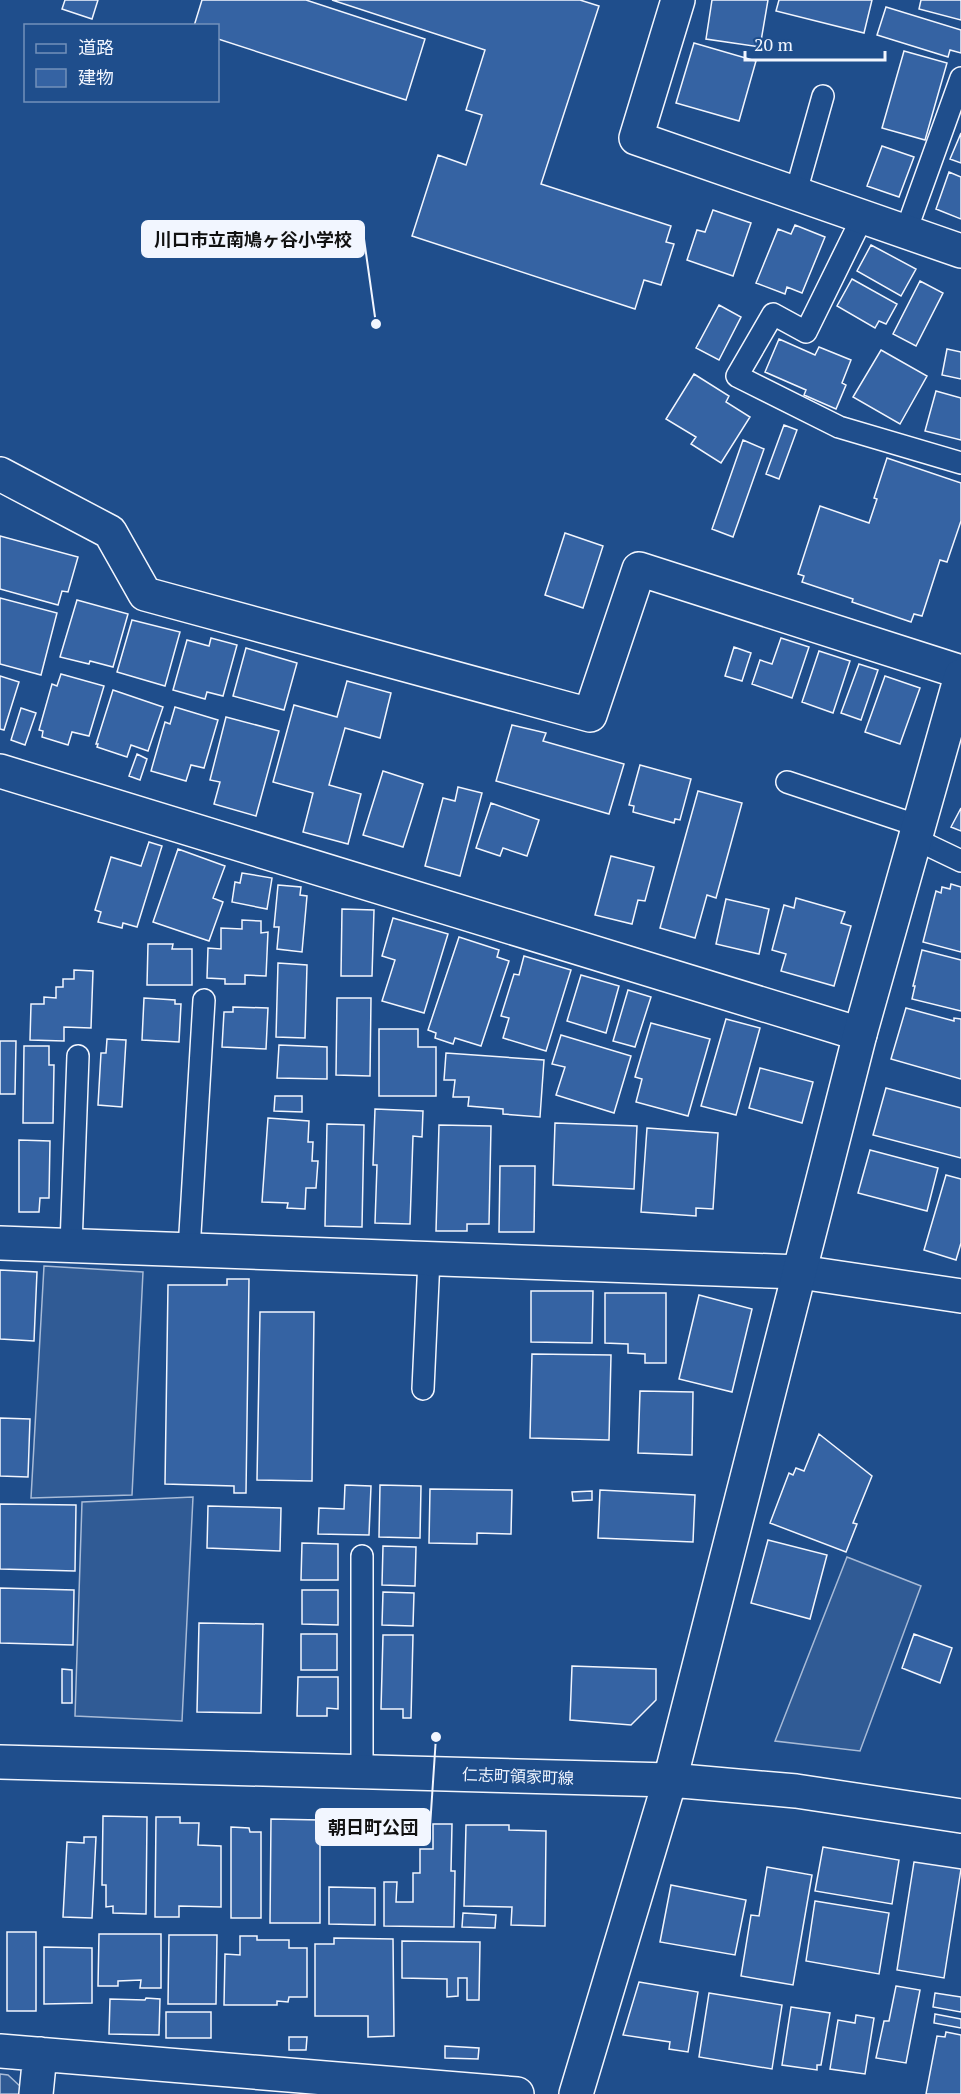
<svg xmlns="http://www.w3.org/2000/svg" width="961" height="2094" font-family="'PT Serif','Noto Sans JP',serif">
	<rect width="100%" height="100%" fill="#1f4e8c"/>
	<path fill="#305b95" stroke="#a8bbd7" stroke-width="1.5" d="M44,1266L143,1272L132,1495L31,1498Z
		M193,1497L182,1721L75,1716L82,1502Z
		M847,1557L921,1586L860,1751L775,1741Z
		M0,2074L8,2075L21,2087V2094H0Z"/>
	<path fill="#3563a3" stroke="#f2f6ff" stroke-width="1.5" d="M65,0H98L92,19L62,9Z
		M202,0H306L425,39L406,100L218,39V26H194Z
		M332,0H580L599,6L541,184L671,226L666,242L674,244L661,285L644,280L635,309L412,236L438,155L466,165L482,115L466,110L485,50Z
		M712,0H768L760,47L706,39Z
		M779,0H872L864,33L776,11Z
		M921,0H961V20L919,9Z
		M886,7L961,30V53L950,50L948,57L877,35Z
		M694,43L756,61L739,121L676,103Z
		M904,51L947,63L925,140L882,128Z
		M961,133V163L950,159Z
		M882,146L914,157L899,197L867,186Z
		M949,172L961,177V219L936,209Z
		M713,210L751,223L733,276L687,260L697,230L705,232Z
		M795,225L825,237L802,293L787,287L785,294L756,283L778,229L791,234Z
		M871,245L916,269L901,296L857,271Z
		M852,279L897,304L886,324L879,321L875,328L837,306Z
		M920,281L943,293L916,346L893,334Z
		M719,305L741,317L719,360L696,348Z
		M779,339L815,355L819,347L851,360L842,383L846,385L836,409L804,395L806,390L765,372Z
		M947,349L961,352V379L942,375Z
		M881,350L927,376L900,424L853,397Z
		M694,374L729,396L726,402L750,417L721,463L691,444L696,437L666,419Z
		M936,391L961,398V440L925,431Z
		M784,425L797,430L779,479L766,474Z
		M743,440L764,449L733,537L712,529Z
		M887,458L961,483V521L947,562L940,560L922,616L914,614L911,622L852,602L853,599L802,582L804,576L798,574L820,506L869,523L877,499L874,498Z
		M565,533L603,546L583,608L545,595Z
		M0,536L78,557L68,592L62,591L58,605L0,589Z
		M0,598L57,613L41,675L0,664Z
		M77,600L128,614L113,667L90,661L89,664L60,657Z
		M132,620L180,632L165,686L117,672Z
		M211,638L237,645L223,696L207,692L205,699L173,690L187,640L209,646Z
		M781,638L809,647L792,698L752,684L760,660L772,664Z
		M734,647L751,653L742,681L725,676Z
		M246,648L297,663L284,710L233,696Z
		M819,651L850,661L833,713L802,702Z
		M859,664L878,670L861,720L841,713Z
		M61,674L104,686L89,736L72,732L68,745L42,737L43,731L39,730L52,684L57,686Z
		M0,676L19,682L4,730L0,729Z
		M885,676L920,688L900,744L865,732Z
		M347,681L391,693L380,738L345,728L329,785L361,794L348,844L303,832L313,793L273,782L294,705L337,717Z
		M113,690L163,707L148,751L131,745L127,757L97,747L98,744H96Z
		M175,707L218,720L204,768L191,765L186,781L151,771L165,722L170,724Z
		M21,708L36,713L25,745L11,740Z
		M226,717L279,731L256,816L214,804L220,782L210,780Z
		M512,725L546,733L543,741L624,764L609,814L496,781Z
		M137,754L147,759L140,780L129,776Z
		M640,765L691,779L680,820L675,819L674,823L633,812L634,806L629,805Z
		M383,771L423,784L403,847L363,835Z
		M458,787L482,793L460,876L425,866L443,798L455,801Z
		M698,791L742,803L716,898L707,895L695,938L660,928Z
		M491,803L539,820L527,856L503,848L500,856L476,848Z
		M961,808V831L951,827Z
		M149,842L162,846L137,927L123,923L122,928L98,922L101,912L95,910L111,857L141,866Z
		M178,849L225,866L213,898L223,902L209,941L153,922Z
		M611,856L654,867L645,901L638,900L632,924L595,915Z
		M242,873L272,878L267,909L232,902L235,882L240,883Z
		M951,884L961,887V952L923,942L936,891L941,893L942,887L950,889Z
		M278,885L301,887L300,895L307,896L302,952L277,949L279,927H274Z
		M796,898L845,912L841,923L851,926L834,986L781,971L786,954L772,950L784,905L794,908Z
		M726,899L769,909L759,954L716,944Z
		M342,909L374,910L372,976H341Z
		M393,918L448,934L424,1013L382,1001L395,960L382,956Z
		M242,920L261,921V933L268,932L266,976L245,975V984H225V979L207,978L208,948L221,949V928L242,929Z
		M459,937L499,950L497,957L509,961L481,1046L455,1038L453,1044L435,1038L436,1033L428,1030Z
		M148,944H173L172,949H192V985H147Z
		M922,950L961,960V1011L912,999L915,986H913Z
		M524,956L571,970L546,1051L503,1038L509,1018L501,1016L514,974L519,975Z
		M278,963L307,965L305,1038L276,1037Z
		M74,970L93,971L91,1028L64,1027V1041L30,1040L31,1004H44V997L56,998V987H63V979H74Z
		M581,975L619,986L606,1033L567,1021Z
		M628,990L651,997L635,1047L613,1041Z
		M144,998L175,1000V1004H181L179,1042L142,1040Z
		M337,998H371L370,1076L336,1075Z
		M233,1007L268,1008L266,1049L222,1047L224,1012H233Z
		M906,1008L954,1021V1018L961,1019V1079L891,1059Z
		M726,1019L760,1028L736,1115L701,1106Z
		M651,1023L710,1039L688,1116L636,1102L642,1079L635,1077Z
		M379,1029H418V1047H436V1096H379Z
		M561,1035L631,1056L614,1113L556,1095L565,1067L552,1064Z
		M107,1039L126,1040L122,1107L98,1105L101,1053H106Z
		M0,1041H16L15,1094H0Z
		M279,1045L327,1047V1079L277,1078Z
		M24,1046H49V1065H54L53,1123H23Z
		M446,1053L544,1060L540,1117L503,1114V1109L468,1106L469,1097H453L455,1080H444Z
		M760,1068L813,1082L802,1123L749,1108Z
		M886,1088L961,1108V1158L873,1135Z
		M275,1096H302V1112L274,1111Z
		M375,1109L423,1111L422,1137L413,1136L410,1224L375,1223L377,1165H373Z
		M268,1118L309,1121L308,1142H313L312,1161H318L316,1188H306L305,1209L287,1208L288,1203L262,1202Z
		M555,1123L637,1126L634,1189L553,1185Z
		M327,1124L364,1125L362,1227L325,1226Z
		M439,1125L491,1126L489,1224H467V1231H436Z
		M647,1128L718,1133L713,1209L696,1208V1216L641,1212Z
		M19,1140L50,1141L49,1198H40L39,1212H19Z
		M870,1150L938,1168L927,1211L858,1193Z
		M500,1166H535L534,1232H499Z
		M946,1175L961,1179V1243L956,1260L924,1250Z
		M0,1270L37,1272L34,1341L0,1339Z
		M227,1279H249L246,1493H234V1486L165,1484L168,1285H227Z
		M531,1291H593L592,1343L531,1342Z
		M605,1293H666V1363H645V1354L628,1353V1344L605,1343Z
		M699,1295L752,1309L732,1392L679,1379Z
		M260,1312H314L312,1481L257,1480Z
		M532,1354L611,1355L609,1440L530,1438Z
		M640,1391L693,1392L692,1455L638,1453Z
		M0,1418L30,1419L28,1477L0,1476Z
		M819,1434L872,1476L853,1523L857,1524L846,1552L770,1523L789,1473L793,1475L796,1468L804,1471Z
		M345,1485L371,1486L369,1535L318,1534L319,1508L344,1509Z
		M380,1485L421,1486L420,1538L379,1537Z
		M430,1489L512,1490L511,1534L477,1533V1544L429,1543Z
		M600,1490L695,1495L693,1542L598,1538Z
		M592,1491V1500L573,1501L572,1492Z
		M0,1504L76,1505L75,1571L0,1569Z
		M208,1506L281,1508L280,1551L207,1548Z
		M768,1540L827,1555L810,1619L751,1603Z
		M302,1543L338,1544V1580H301Z
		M383,1546L416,1547L415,1586L382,1585Z
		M0,1588L74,1590L73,1645L0,1643Z
		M302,1590H338V1625L302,1624Z
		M383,1592L414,1593L413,1626L382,1625Z
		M199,1623L263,1624L261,1713L197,1712Z
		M301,1634H337V1670H301Z
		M914,1634L952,1648L940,1683L902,1668Z
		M383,1635H413L411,1718H403V1709H381Z
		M572,1666L656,1669V1700L631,1725L570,1720Z
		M62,1669L72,1670V1703H62Z
		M298,1677H338V1709L327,1708V1716H297Z
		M103,1816L147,1817L146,1914L113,1913V1906L106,1907V1885H102Z
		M156,1817H180V1823H199L198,1845L221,1846V1907L179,1906V1917H155Z
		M271,1819L320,1820V1923H270Z
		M433,1824H452L451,1871H455L454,1927L384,1926V1882H397L396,1902H413V1873H420V1849H433Z
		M466,1825H509V1830L546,1831L545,1926L511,1925L512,1907L464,1906Z
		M231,1827L249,1828L250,1832H261V1918H231Z
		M84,1837H96L92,1918L63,1917L67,1842L84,1843Z
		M823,1847L899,1860L892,1904L815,1891Z
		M914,1862L961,1869L944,1978L897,1970Z
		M767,1867L812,1875L793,1985L741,1976L751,1915L759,1916Z
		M671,1885L746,1900L735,1955L660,1942Z
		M329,1887L375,1888V1925L329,1924Z
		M815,1901L889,1913L879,1974L806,1961Z
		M463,1913L496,1915L495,1928L462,1927Z
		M7,1932H36V2011H7Z
		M99,1934H161V1988H140L141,1980L118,1981V1986H98Z
		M169,1935H217L216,2004H168Z
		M240,1936H257V1940H289V1948H307V1997H289L288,2002L277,2001V2005H224L225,1954L240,1955Z
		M334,1938L393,1939L394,2036L368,2037V2016H315V1944H334Z
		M402,1941L480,1942L479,2000H467V1978H458V1996L447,1997V1979L402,1978Z
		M44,1947L92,1948V2003L44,2004Z
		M639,1982L698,1992L688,2052L669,2049L670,2042L623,2035Z
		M896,1986L920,1990L906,2063L876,2058L884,2021H889Z
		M709,1993L782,2005L772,2069L699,2057Z
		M935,1993L961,1997V2012L933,2007Z
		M146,1998L160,1999L159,2035L109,2034L110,1999L145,2000Z
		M791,2007L830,2013L821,2065H817V2070L782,2065Z
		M166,2012H211V2038H166Z
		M935,2014L961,2019V2028L934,2023Z
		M856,2015L874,2018L865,2074L830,2069L838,2020L855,2023Z
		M946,2032L961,2035V2094H926L937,2036L945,2037Z
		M289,2037H307L306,2050H289Z
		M445,2046L479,2048L478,2059L445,2058Z"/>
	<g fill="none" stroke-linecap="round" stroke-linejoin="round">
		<defs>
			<path id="lane" d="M796,192L823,96
				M863,216L806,332L773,314L737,376L839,427L961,463
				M906,231L961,78
				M787,782L919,826
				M915,839L961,861
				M71,1245L78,1056
				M189,1250L204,1000
				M423,1389L429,1259
				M362,1771V1556"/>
			<path id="street" d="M678,0L636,138L961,251
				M0,474L110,532L145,594L590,715L639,569L961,672
				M0,771L860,1034
				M0,1243L800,1272L961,1296
				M0,2051L517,2094
				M36,2094L40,2054"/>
			<path id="secondary" d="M0,1762L670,1780L796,1791L961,1816
				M576,2094L670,1780L860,1034L961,676"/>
		</defs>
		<use href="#lane" stroke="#f2f6ff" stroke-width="24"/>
		<use href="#street" stroke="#f2f6ff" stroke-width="36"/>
		<use href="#secondary" stroke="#f2f6ff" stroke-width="36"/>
		<use href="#lane" stroke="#1f4e8c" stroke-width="21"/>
		<use href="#street" stroke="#1f4e8c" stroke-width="33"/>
		<use href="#secondary" stroke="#1f4e8c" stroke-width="33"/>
	</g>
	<g text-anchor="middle" stroke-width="4.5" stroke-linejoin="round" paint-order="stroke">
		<g font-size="16" fill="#f2f6ff" stroke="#1f4e8c">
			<text transform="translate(518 1776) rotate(2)" y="6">仁志町領家町線</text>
		</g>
	</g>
	<path fill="none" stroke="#f2f6ff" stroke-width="2" d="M376 324L364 239M436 1737L430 1827"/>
	<g fill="#f2f6ff" stroke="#1f4e8c" stroke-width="2">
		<circle cx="376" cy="324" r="6"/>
		<circle cx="436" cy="1737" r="6"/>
	</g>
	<g fill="#f2f6ff" stroke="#f2f6ff" stroke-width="2">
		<rect x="142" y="221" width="222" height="36" rx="6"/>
		<rect x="316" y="1809" width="114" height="36" rx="6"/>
	</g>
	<g font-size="18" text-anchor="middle" font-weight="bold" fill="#111">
		<text x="253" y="246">川口市立南鳩ヶ谷小学校</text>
		<text x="373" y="1834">朝日町公団</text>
	</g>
	<rect x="24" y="24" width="195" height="78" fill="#1f4e8c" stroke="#7391ba" stroke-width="1.5"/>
	<rect x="36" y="44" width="30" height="9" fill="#1f4e8c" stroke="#7391ba" stroke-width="1.5"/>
	<text x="78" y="54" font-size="18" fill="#f2f6ff">道路</text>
	<rect x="36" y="69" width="30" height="18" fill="#3563a3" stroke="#7391ba" stroke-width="1.5"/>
	<text x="78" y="84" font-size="18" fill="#f2f6ff">建物</text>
	<path d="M745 51v9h140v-9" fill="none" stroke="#f2f6ff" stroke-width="3"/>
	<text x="754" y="51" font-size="18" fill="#f2f6ff" stroke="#1f4e8c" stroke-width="4.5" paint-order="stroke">20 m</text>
</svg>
